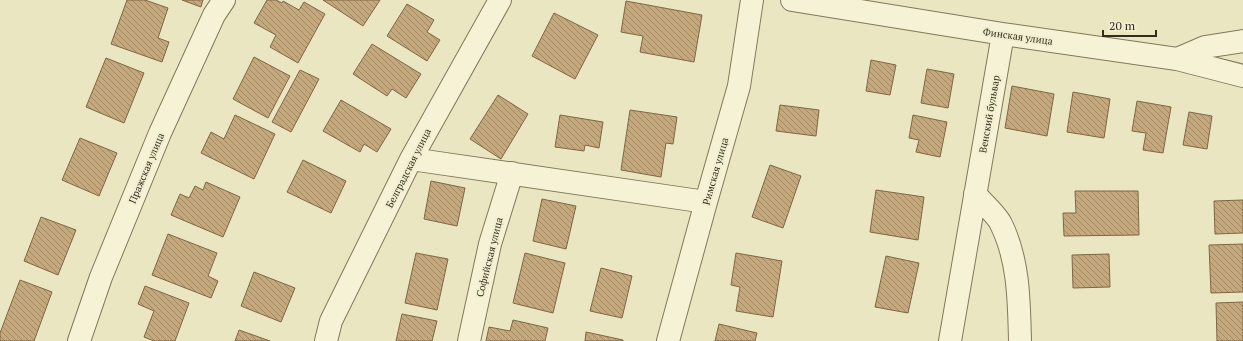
<svg xmlns="http://www.w3.org/2000/svg" width="1243" height="341" font-family="'PT Serif',serif">
	<defs>
		<pattern id="building-back-hatch" width="6" height="6" patternUnits="userSpaceOnUse"><rect width="6" height="6" fill="#c5a87b"/><path d="M-1 5l2 2M0 0l6 6M5-1l2 2" fill="none" stroke="#a18964"/></pattern>
	</defs>
	<rect width="100%" height="100%" fill="#eae6c2"/>
	<path fill="url(#building-back-hatch)" stroke="#806643" d="M127,0H145L168,8L158,38L169,42L162,62L111,44Z
		M182,0H203L201,7Z
		M267,0H276L282,3L283,1L299,10L304,2L325,14L298,63L270,47L276,35L254,23Z
		M323,0H380L363,26Z
		M626,1L702,15L694,62L640,52L643,36L621,32Z
		M407,4L434,20L427,32L440,40L427,61L387,36Z
		M554,13L598,35L575,79L532,56Z
		M372,44L421,74L406,98L392,89L387,96L353,74Z
		M254,57L290,76L268,118L233,99Z
		M106,58L144,73L124,123L86,107Z
		M871,60L896,65L890,95L866,91Z
		M927,69L954,74L948,108L921,103Z
		M300,70L319,79L291,132L272,122Z
		M1012,86L1054,94L1047,136L1005,128Z
		M1073,92L1110,99L1104,138L1067,132Z
		M498,95L528,114L501,159L470,139Z
		M341,100L391,129L377,152L364,144L360,152L323,131Z
		M1137,101L1171,107L1163,153L1143,150L1146,133L1132,131Z
		M780,105L819,110L816,136L776,131Z
		M630,110L677,117L673,144L666,143L661,177L621,170Z
		M1189,112L1212,116L1207,149L1183,145Z
		M235,115L275,134L254,179L201,153L211,132L224,139Z
		M560,115L603,122L599,148L585,145L584,151L555,147Z
		M913,115L947,122L940,157L916,152L919,140L909,138Z
		M80,138L117,153L99,196L62,180Z
		M303,160L346,181L331,213L287,192Z
		M770,165L801,176L783,228L752,217Z
		M431,181L465,188L457,226L424,219Z
		M206,182L240,197L223,237L171,215L180,194L189,198L195,186L203,190Z
		M876,190L924,197L918,240L870,232Z
		M1075,191H1138L1139,235L1064,236L1063,213H1076Z
		M542,199L576,206L566,249L533,241Z
		M1243,200V233L1215,234L1214,201Z
		M41,217L76,230L58,275L24,261Z
		M168,234L217,253L208,276L218,281L211,298L152,275Z
		M1243,244V292L1211,293L1209,245Z
		M416,253L448,259L437,310L405,303Z
		M525,253L565,263L553,313L513,303Z
		M736,253L782,261L773,317L736,311L740,287L731,285Z
		M1109,254L1110,287L1073,288L1072,255Z
		M886,256L919,263L908,313L875,307Z
		M601,268L632,276L622,318L590,311Z
		M254,272L295,288L281,322L241,306Z
		M20,280L52,292L34,341H0V333Z
		M145,286L189,303L175,341H154L144,337L154,311L138,304Z
		M1243,302V341H1217L1216,303Z
		M402,314L437,321L432,341H396Z
		M513,320L548,328L545,341H486L489,327L510,331Z
		M719,324L757,333L755,341H715Z
		M239,330L270,341H235Z
		M586,332L623,340V341H585Z"/>
	<g fill="none" stroke-linecap="round" stroke-linejoin="round">
		<defs>
			<path id="minor" d="M792,0L1003,34L1177,59L1243,76
				M1177,59L1205,47L1243,41
				M411,159L706,202
				M975,194C982,202 997,215 1001,224C1019,260 1019,302 1020,341
				M79,341L101,277L160,133L214,15L224,0
				M326,341L331,321L411,159L500,0
				M469,341L490,244L512,173
				M668,341L706,202L739,86L752,0
				M950,341L1003,34"/>
		</defs>
		<use href="#minor" stroke="#82785b" stroke-width="24"/>
		<use href="#minor" stroke="#f6f2d5" stroke-width="22"/>
	</g>
	<g text-anchor="middle" stroke-width="4" stroke-linejoin="round" paint-order="stroke">
		<g font-size="10" fill="#332c1e" stroke="#f2efd1">
			<text transform="translate(1018 36) rotate(8)" y="4">Финская улица</text>
			<text transform="translate(989 114) rotate(-80)" y="4">Венский бульвар</text>
			<text transform="translate(146 168) rotate(-67)" y="4">Пражская улица</text>
			<text transform="translate(408 168) rotate(-63)" y="4">Белградская улица</text>
			<text transform="translate(715 171) rotate(-74)" y="4">Римская улица</text>
			<text transform="translate(489 257) rotate(-76)" y="4">Софийская улица</text>
		</g>
	</g>
	<path d="M1103 30v6h53v-6" fill="none" stroke="#332c1e" stroke-width="2"/>
	<text x="1109" y="30" font-size="12" fill="#332c1e" stroke="#f2efd1" stroke-width="3" paint-order="stroke">20 m</text>
</svg>
